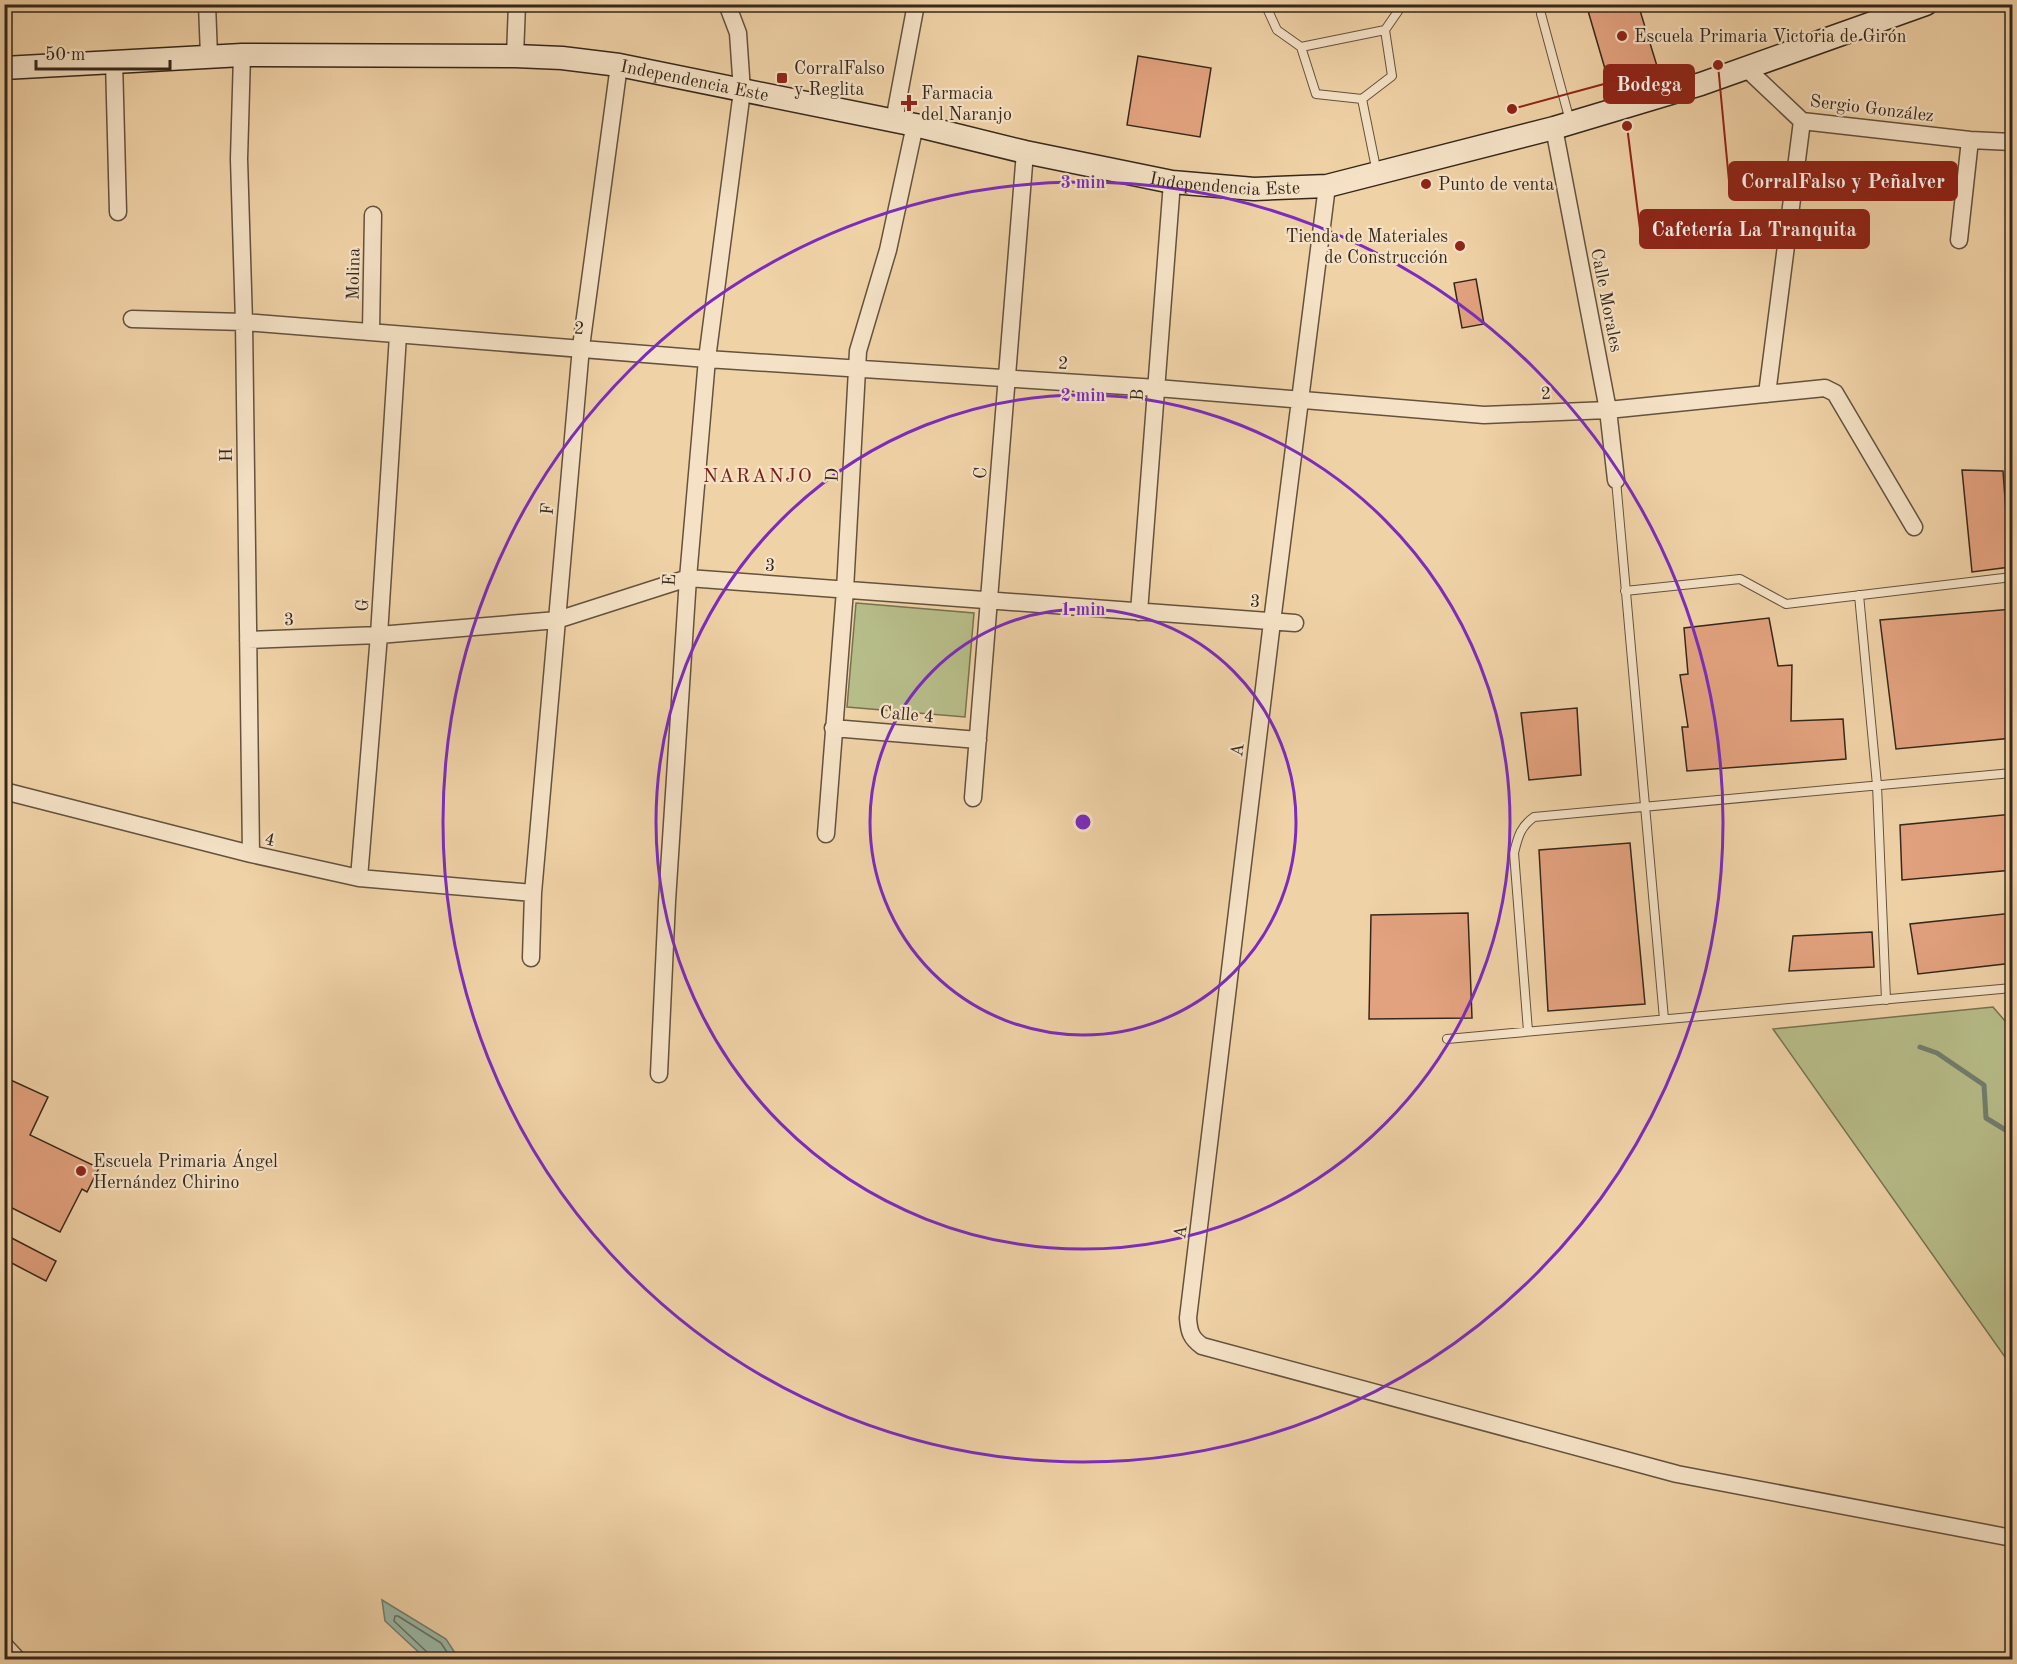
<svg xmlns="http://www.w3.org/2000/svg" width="2017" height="1664" font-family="'Old Standard TT',serif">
	<rect width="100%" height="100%" fill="#f0d2a7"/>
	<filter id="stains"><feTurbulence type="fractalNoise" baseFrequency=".00333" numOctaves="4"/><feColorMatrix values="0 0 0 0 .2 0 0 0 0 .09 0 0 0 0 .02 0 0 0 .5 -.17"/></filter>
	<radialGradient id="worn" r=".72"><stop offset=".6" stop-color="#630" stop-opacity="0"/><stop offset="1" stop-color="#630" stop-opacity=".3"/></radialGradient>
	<path fill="#b7bd89" stroke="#767252" stroke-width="1.5" d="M856,603L974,613L965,717L847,707Z
		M1993,1007L2012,1029V1367L1773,1029Z"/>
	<path fill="#9ab8a7" stroke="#727e6f" stroke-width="1.5" d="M382,1600L446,1639L459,1659H426L385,1621Z"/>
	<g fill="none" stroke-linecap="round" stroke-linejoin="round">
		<path stroke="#687061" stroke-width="1.5" d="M430,1660L428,1653L394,1621L395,1616H398L441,1643L452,1660"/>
		<path stroke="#727e6f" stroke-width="5" d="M1920,1047L1937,1053L1984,1085L1986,1118L2012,1134"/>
	</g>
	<path fill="#e3a27f" stroke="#36271b" stroke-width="1.5" d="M1586,4H1638L1657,66L1608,79Z
		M1138,56L1211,68L1200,137L1127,125Z
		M1476,279L1484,324L1462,328L1454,283Z
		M1962,470L2003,471L2010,567L1972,572Z
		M2013,609V738L1896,749L1880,620Z
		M1769,618L1778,666L1792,665L1791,721L1843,719L1846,759L1687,771L1682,727H1688L1680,675L1688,674L1684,628Z
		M1577,708L1581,775L1529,780L1521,713Z
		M2013,814V870L1902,880L1900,825Z
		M1630,843L1645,1004L1548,1011L1539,850Z
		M1468,913L1472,1018L1369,1019L1371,915Z
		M2013,913V963L1918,974L1910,924Z
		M1872,932L1874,967L1789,971L1793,936Z
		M4,1077L48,1097L30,1135L99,1168L87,1192L82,1189L60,1232L4,1204Z
		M4,1234L56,1261L46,1281L4,1259Z"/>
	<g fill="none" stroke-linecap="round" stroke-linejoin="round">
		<defs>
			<path id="lane" d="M1265,4L1277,30L1301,47L1316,94L1362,99L1392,76L1385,30L1403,4
				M1541,14L1570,121
				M1301,47L1385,30
				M1362,99L1377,173
				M1616,480L1664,1019
				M1625,591L1740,579L1786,604L2012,577
				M1859,595L1877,785L1886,1000
				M1528,1031L1514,853C1518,837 1520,827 1534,817L2012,773
				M1447,1039L2012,988"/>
			<path id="street" d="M207,4L209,56
				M242,55L239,159L244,322L251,854
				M515,56L517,4
				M114,61L118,212
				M1747,69L1802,121L1970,140L2012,142
				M894,121L916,4
				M1554,128L1608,410L1616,480
				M1327,186L1272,622L1188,1318C1189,1332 1191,1338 1202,1346L1677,1474L2012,1538
				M1959,240L1970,140
				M132,319L244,322L707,359L1157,388L1484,415L1608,410L1825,388L1835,393L1914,527
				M371,332L373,215
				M1767,394L1802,121
				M1139,612L1172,182
				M248,640L379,635L557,620L688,578L1295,623
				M833,728L978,740
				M4,791L251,854L359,878L533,893
				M973,798L1025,152
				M826,834L845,590L858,351L888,250L915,125
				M359,878L379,635L398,335
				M531,958L533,893L581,347L619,65
				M659,1074L667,901L688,578L707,359L742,91L738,33L727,4
				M4,1645L18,1660"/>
			<g id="secondary">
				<path id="s1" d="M4,68L242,55L515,56L562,58L619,65L915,125L1025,152L1172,182L1254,189L1327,186L1554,128L1701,84L1926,4"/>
			</g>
		</defs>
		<use href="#lane" stroke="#64523e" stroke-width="10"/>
		<use href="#street" stroke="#64523e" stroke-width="19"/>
		<use href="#secondary" stroke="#36271b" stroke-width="25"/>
		<use href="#lane" stroke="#f5e2c6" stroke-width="8"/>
		<use href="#street" stroke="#f5e2c6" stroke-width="16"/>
		<use href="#secondary" stroke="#f5e2c6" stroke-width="22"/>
	</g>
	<g fill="none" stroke="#7b2cbf" stroke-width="3">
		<circle cx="1083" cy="822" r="213"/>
		<circle cx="1083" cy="822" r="427"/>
		<circle cx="1083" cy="822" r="640"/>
	</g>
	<g fill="#8f2418" stroke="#f5e2c6" stroke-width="2">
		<circle cx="1622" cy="36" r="6"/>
		<rect x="776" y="72" width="12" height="12" rx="3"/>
		<path d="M906 94h6v6h6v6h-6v6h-6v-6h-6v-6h6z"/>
		<circle cx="1426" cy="184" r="6"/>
		<circle cx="1460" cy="246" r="6"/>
		<circle cx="81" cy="1171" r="6"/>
	</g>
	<g text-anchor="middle" stroke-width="4.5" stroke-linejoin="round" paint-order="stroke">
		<g font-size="18" fill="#36271b" stroke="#f5e2c6" text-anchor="start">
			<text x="1634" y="42">Escuela Primaria Victoria de Girón</text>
			<text x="794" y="74">CorralFalso<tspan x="794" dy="21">y Reglita</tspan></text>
			<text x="921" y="99">Farmacia<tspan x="921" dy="21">del Naranjo</tspan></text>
			<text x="1438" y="190">Punto de venta</text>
			<text x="1448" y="242" text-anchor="end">Tienda de Materiales<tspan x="1448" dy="21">de Construcción</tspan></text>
			<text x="93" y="1167">Escuela Primaria Ángel<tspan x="93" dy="21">Hernández Chirino</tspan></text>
		</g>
		<g font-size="18" fill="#36271b" stroke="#f5e2c6">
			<text dy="6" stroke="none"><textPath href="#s1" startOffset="693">Independencia Este</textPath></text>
			<text transform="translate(1872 108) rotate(7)" y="6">Sergio González</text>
			<text dy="6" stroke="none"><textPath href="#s1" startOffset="1234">Independencia Este</textPath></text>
			<text transform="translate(353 274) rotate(-89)" y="6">Molina</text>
			<text transform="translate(1607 300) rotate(79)" y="6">Calle Morales</text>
			<text transform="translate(579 328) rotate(4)" y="6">2</text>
			<text transform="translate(1063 363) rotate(4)" y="6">2</text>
			<text transform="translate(1546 393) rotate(-3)" y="6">2</text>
			<text transform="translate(1137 395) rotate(-86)" y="6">B</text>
			<text transform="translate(226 455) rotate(-91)" y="6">H</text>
			<text transform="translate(980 473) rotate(-85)" y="6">C</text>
			<text transform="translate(832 475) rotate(-87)" y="6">D</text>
			<text transform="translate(547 509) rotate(-85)" y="6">F</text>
			<text transform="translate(770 565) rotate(4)" y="6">3</text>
			<text transform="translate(669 580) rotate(-86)" y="6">E</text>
			<text transform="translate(1255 601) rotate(4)" y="6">3</text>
			<text transform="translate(362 605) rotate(-86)" y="6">G</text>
			<text transform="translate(289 619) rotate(-2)" y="6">3</text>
			<text transform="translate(907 714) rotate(5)" y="6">Calle 4</text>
			<text transform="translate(1237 750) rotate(-83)" y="6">A</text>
			<text transform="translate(270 839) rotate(13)" y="6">4</text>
			<text transform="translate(1180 1232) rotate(-83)" y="6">A</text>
		</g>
		<g font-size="20" letter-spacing="1.5" fill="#7a1f14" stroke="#f5e2c6">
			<text x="758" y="482">NARANJO</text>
		</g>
	</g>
	<circle cx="1083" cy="822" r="9" fill="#7b2cbf" stroke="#f5e2c6" stroke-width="3"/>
	<g font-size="18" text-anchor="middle" font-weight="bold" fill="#7b2cbf" stroke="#f5e2c6" stroke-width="4.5" stroke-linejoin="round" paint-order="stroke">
		<text x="1083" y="188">3 min</text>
		<text x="1083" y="401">2 min</text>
		<text x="1083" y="615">1 min</text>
	</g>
	<path fill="none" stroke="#8f2418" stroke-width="2" d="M1512 109L1604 84M1718 65L1729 181M1627 126L1640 229"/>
	<g fill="#8f2418" stroke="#f5e2c6" stroke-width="2">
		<circle cx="1512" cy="109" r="6"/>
		<circle cx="1718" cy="65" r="6"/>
		<circle cx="1627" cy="126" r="6"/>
	</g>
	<g fill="#8f2418" stroke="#8f2418" stroke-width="2">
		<rect x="1604" y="65" width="90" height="38" rx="6"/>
		<rect x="1729" y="162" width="228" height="38" rx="6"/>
		<rect x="1640" y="210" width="229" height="38" rx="6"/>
	</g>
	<g font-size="20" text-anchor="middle" font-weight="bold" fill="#fff">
		<text x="1649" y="91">Bodega</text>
		<text x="1843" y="188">CorralFalso y Peñalver</text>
		<text x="1754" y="236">Cafetería La Tranquita</text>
	</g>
	<rect width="2017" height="1664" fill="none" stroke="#f0d2a7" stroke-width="24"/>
	<rect x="6" y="6" width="2005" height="1652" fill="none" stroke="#36271b" stroke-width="3"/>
	<rect x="12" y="12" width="1993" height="1640" fill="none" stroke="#36271b" stroke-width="1.5"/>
	<path d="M36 60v9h134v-9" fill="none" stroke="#36271b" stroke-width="3"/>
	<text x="45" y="60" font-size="18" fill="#36271b" stroke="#f5e2c6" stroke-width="4.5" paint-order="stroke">50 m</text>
	<rect width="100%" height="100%" filter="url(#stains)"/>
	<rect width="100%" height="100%" fill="url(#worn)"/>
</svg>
